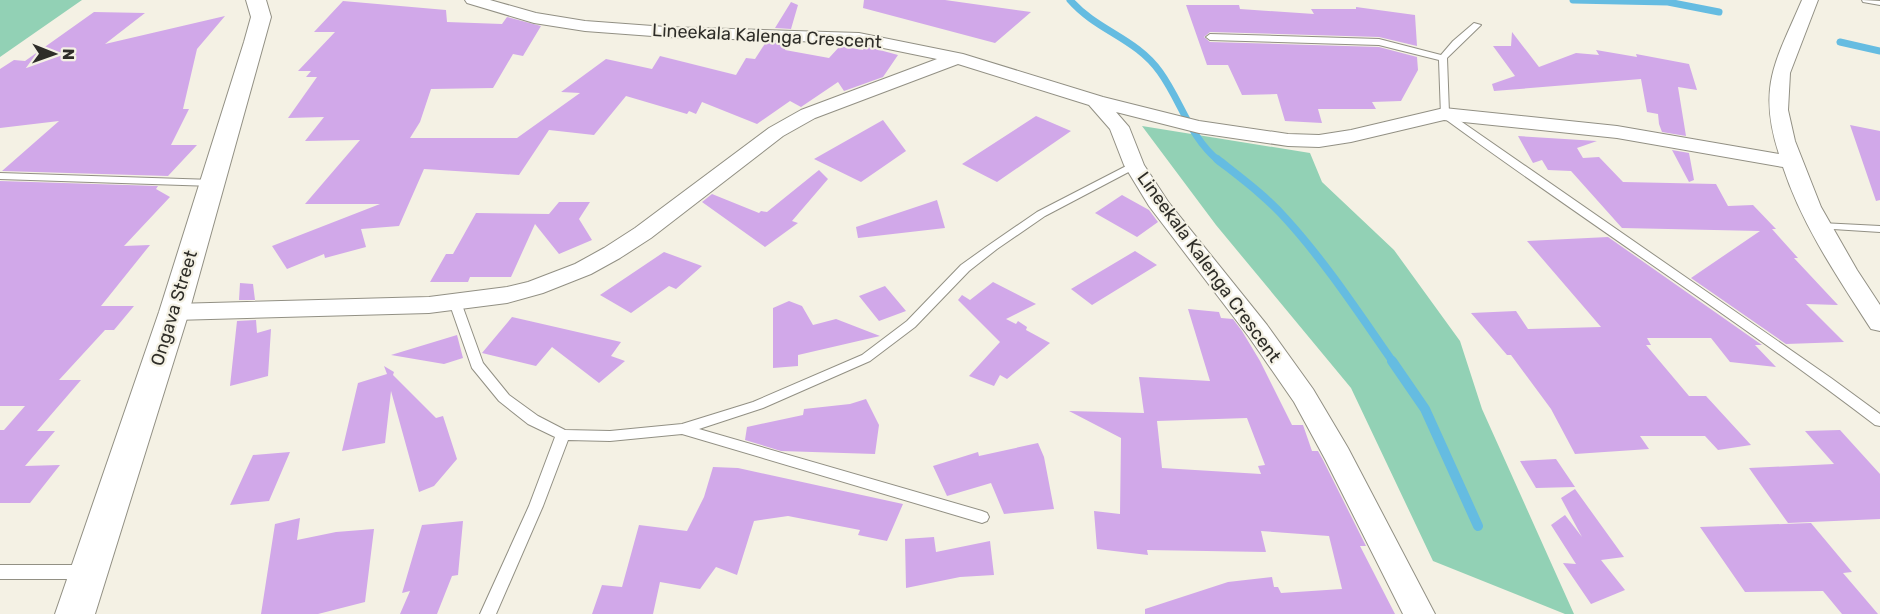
<svg xmlns="http://www.w3.org/2000/svg" width="1880" height="614" font-family="Rubik,sans-serif">
	<rect width="100%" height="100%" fill="#f4f1e4"/>
	<path fill="#92d1b5" d="M0,0H82L0,57Z
		M1142,126L1310,153L1322,182L1394,250L1460,341L1482,409L1574,614H1565L1433,561L1351,388L1216,225Z"/>
	<g fill="none" stroke-linecap="round" stroke-linejoin="round">
		<path stroke="#65bce1" stroke-width="7" d="M1070,0C1097,31 1136,38 1160,72C1181,101 1190,138 1219,161
			M1573,0L1668,2L1719,12
			M1840,42L1880,51"/>
		<path stroke="#65bce1" stroke-width="8" d="M1217,159C1241,178 1267,197 1287,220C1326,263 1360,315 1393,362"/>
		<path stroke="#65bce1" stroke-width="10" d="M1392,361L1425,409L1478,526"/>
	</g>
	<path fill="#d1a8e9" fill-rule="evenodd" d="M864,0H945L1031,12L995,43L863,8Z
		M343,1L446,10L447,22L502,24L507,17L541,26L523,56L513,54L493,88L431,89L420,122L410,138H517L580,93L561,92L606,59L652,69L660,56L736,75L746,58L755,59L766,42L787,43L785,50L829,58L840,46L863,50L865,46L898,55L883,77L844,91L838,82L801,107L790,101L757,124L702,102L696,114L689,111L687,114L626,96L594,135L549,130L519,175L424,169L399,226L361,229L366,247L325,258L324,254L287,269L272,246L380,204H305L360,140L305,141L324,117L288,118L317,77H306L311,71H298L335,32H314Z
		M791,2L798,5L791,29L775,28Z
		M1186,5H1239L1240,9L1314,14L1311,9H1356V7L1415,15L1417,46L1379,37L1210,32L1204,37L1210,42L1379,47L1417,57L1418,70L1401,101L1372,102L1376,109H1318L1322,123L1285,121L1277,94L1242,95L1228,65H1207Z
		M94,12L145,13L105,44L225,16L197,49L183,109H189L171,145H197L168,176L2,171L59,121L0,128V69L14,60L25,61Z
		M1512,32L1539,67L1576,53L1599,55L1596,50L1637,57L1636,54L1689,64L1697,90L1678,87L1686,136L1662,132L1659,124L1658,114L1647,112L1641,79L1494,91L1492,84L1515,76L1493,46H1511Z
		M1036,116L1071,131L997,182L962,164Z
		M883,120L906,151L861,182L814,159Z
		M1850,125L1880,131V200L1876,201Z
		M1518,136L1597,141L1577,148L1583,158L1599,157L1623,182L1716,184L1728,206L1753,205L1776,229H1772L1798,258H1794L1838,305L1806,304L1844,342L1786,344L1691,278L1760,231L1622,228L1571,171L1548,170L1542,160L1533,163Z
		M1672,150L1689,153L1694,180L1689,182Z
		M819,170L828,179L792,221L798,223L765,247L702,202L712,194L759,213L761,211L767,212Z
		M0,181L158,186L156,189L170,197L124,246L150,245L101,306H134L114,330H105L59,380H81L37,431H55L25,466L60,465L30,503H0V430H4L25,406H0Z
		M1122,195L1149,210L1158,222L1137,237L1095,213Z
		M937,200L945,228L858,238L856,227Z
		M559,202H590L579,219L592,240L559,254L535,224L511,277H470L468,282H430L446,254H453L476,213L549,214Z
		M1608,237L1762,345H1755L1776,367L1730,362L1711,338H1647L1651,345H1646L1689,396H1706L1751,445L1718,450L1705,436H1640L1649,449L1575,454L1551,409L1511,355H1507L1471,313L1516,311L1528,329L1601,327L1527,241Z
		M1135,251L1157,265L1092,305L1071,289Z
		M664,252L702,266L676,289L669,286L631,313L600,295Z
		M993,282L1036,304L1006,319L1016,324L1018,321L1027,327L1026,330L1050,343L1007,379L1000,375L994,386L969,376L1000,342L958,300L962,295L970,300Z
		M240,283L253,284L255,300H239Z
		M885,286L906,311L879,321L859,296Z
		M789,301L802,306L813,325L836,319L880,336L798,355V366L773,368V308Z
		M1188,309L1219,312L1221,318L1233,319L1242,331L1260,361L1292,425H1303L1312,451H1318L1323,460L1366,546H1360L1395,614H1145V609L1228,582L1272,577L1274,587H1278L1281,593L1342,589L1329,536L1261,531L1266,552L1147,550L1148,555L1097,549L1094,511L1120,514L1121,438L1069,411L1144,413L1139,377L1210,381ZM1247,418L1265,465L1258,466L1261,474L1162,468L1157,421Z
		M512,317L621,342L611,356L625,361L599,383L552,347L536,366L482,353Z
		M256,320L257,333L271,329L268,376L230,386L237,321Z
		M457,335L463,358L444,364L391,355Z
		M384,366L394,372L393,375L436,418L443,416L457,459L434,486L419,492L391,391L385,443L342,451L358,383L387,374Z
		M866,399L879,425L875,454L781,451L745,440L747,427L803,415L804,409L850,404Z
		M1840,430L1880,474V519L1788,523L1749,468L1834,464L1805,431Z
		M1038,443L1044,457L1054,509L1004,514L991,483L947,496L933,466L978,452L979,456Z
		M290,452L269,501L230,505L253,455Z
		M1556,459L1575,487L1536,488L1520,461Z
		M713,467L738,468L903,504L887,541L858,535L860,530L788,516L754,521L737,575L716,567L700,589L660,582L653,614H592L602,585L622,587L639,525L687,531L704,497Z
		M1575,489L1624,557L1601,560L1625,590L1591,604L1563,563L1576,564L1551,525L1565,515L1582,537L1561,498Z
		M300,518L297,540L336,532L374,529L365,602L318,614H261L275,524Z
		M463,521L458,575L452,576L437,614H400L410,591L402,593L422,525Z
		M1811,523L1852,572L1843,573L1878,614H1842L1823,591L1745,592L1700,527Z
		M934,537L936,552L990,541L994,575L960,577L906,588L905,539Z"/>
	<g fill="none" stroke-linecap="round" stroke-linejoin="round">
		<defs>
			<path id="service" d="M1862,0L1880,1V5L1863,2Z
				M1474,23L1481,25L1447,58L1449,113L1831,378L1880,414V426L1875,425C1734,317 1584,221 1441,116L1439,60L1379,45L1210,40L1206,37L1210,34L1379,39L1441,55L1453,41Z
				M1134,162L1138,163V167L1045,216L997,249L969,271L915,327L870,361L763,408L699,429L982,511L987,513L989,517L987,521L982,523L682,434L610,441L568,440L543,506L496,614H480L529,506L555,437L528,424L499,401L472,368L449,302L451,299L455,298L461,302L483,363L509,395L538,416L565,430L610,431L682,424L753,402L862,355L907,321L961,265L989,245L1037,212Z
				M0,173L213,180L218,183L213,186L0,179Z
				M1821,223L1880,226V232L1817,228L1816,226L1817,224Z
				M0,565H85L90,567L93,572L90,577L85,579H0Z"/>
			<path id="minor" d="M465,0H490L536,13L585,21L666,27L859,33L963,54L1103,97L1199,121L1288,134L1319,135L1351,130L1444,108L1617,126L1779,154C1757,86 1776,61 1802,0H1818L1790,73L1788,110L1795,141L1821,207L1857,270L1880,305V331L1871,329C1838,278 1802,225 1783,167L1617,138L1444,120L1351,142L1319,147L1288,146L1199,133L1116,112L1129,127L1144,165L1169,203L1267,325L1313,389L1348,448L1435,614H1403L1325,459L1294,402L1249,337L1149,206L1124,165L1110,129L1089,105L958,64L815,118L783,136L651,238L620,258L591,274L543,293L507,303L429,313L174,320L165,318L162,312L165,306L174,304L429,297L507,287L528,282L575,264L604,248L635,228L769,128L801,110L937,59L859,43L666,37L585,31L534,23L467,3Z"/>
			<path id="tertiary" d="M246,0H266L271,17L189,312L95,614H55L159,312L244,42L251,17Z"/>
		</defs>
		<use href="#service" stroke="#929084" stroke-width="2"/>
		<use href="#minor" stroke="#929084" stroke-width="2"/>
		<use href="#tertiary" stroke="#929084" stroke-width="2"/>
		<use href="#service" fill="#fff" fill-rule="evenodd"/>
		<use href="#minor" fill="#fff" fill-rule="evenodd"/>
		<use href="#tertiary" fill="#fff" fill-rule="evenodd"/>
	</g>
	<g text-anchor="middle" stroke-width="4.5" stroke-linejoin="round" paint-order="stroke">
		<g font-size="18" fill="#2e2d28" stroke="#f4f1e4">
			<text transform="translate(767 36) rotate(3)" y="6">Lineekala Kalenga Crescent</text>
			<text transform="translate(1209 267) rotate(54)" y="6">Lineekala Kalenga Crescent</text>
			<text transform="translate(174 308) rotate(-73)" y="6">Ongava Street</text>
		</g>
	</g>
	<g transform="translate(54 54) rotate(91)" stroke="#f4f1e4" stroke-width="4.5" paint-order="stroke">
	<path d="M0-4.5L10 22L0 15L-10 22Z" fill="#2e2d28"/>
	<text y="-9" font-size="16" font-weight="bold" text-anchor="middle" fill="#2e2d28">N</text>
	</g>
</svg>
